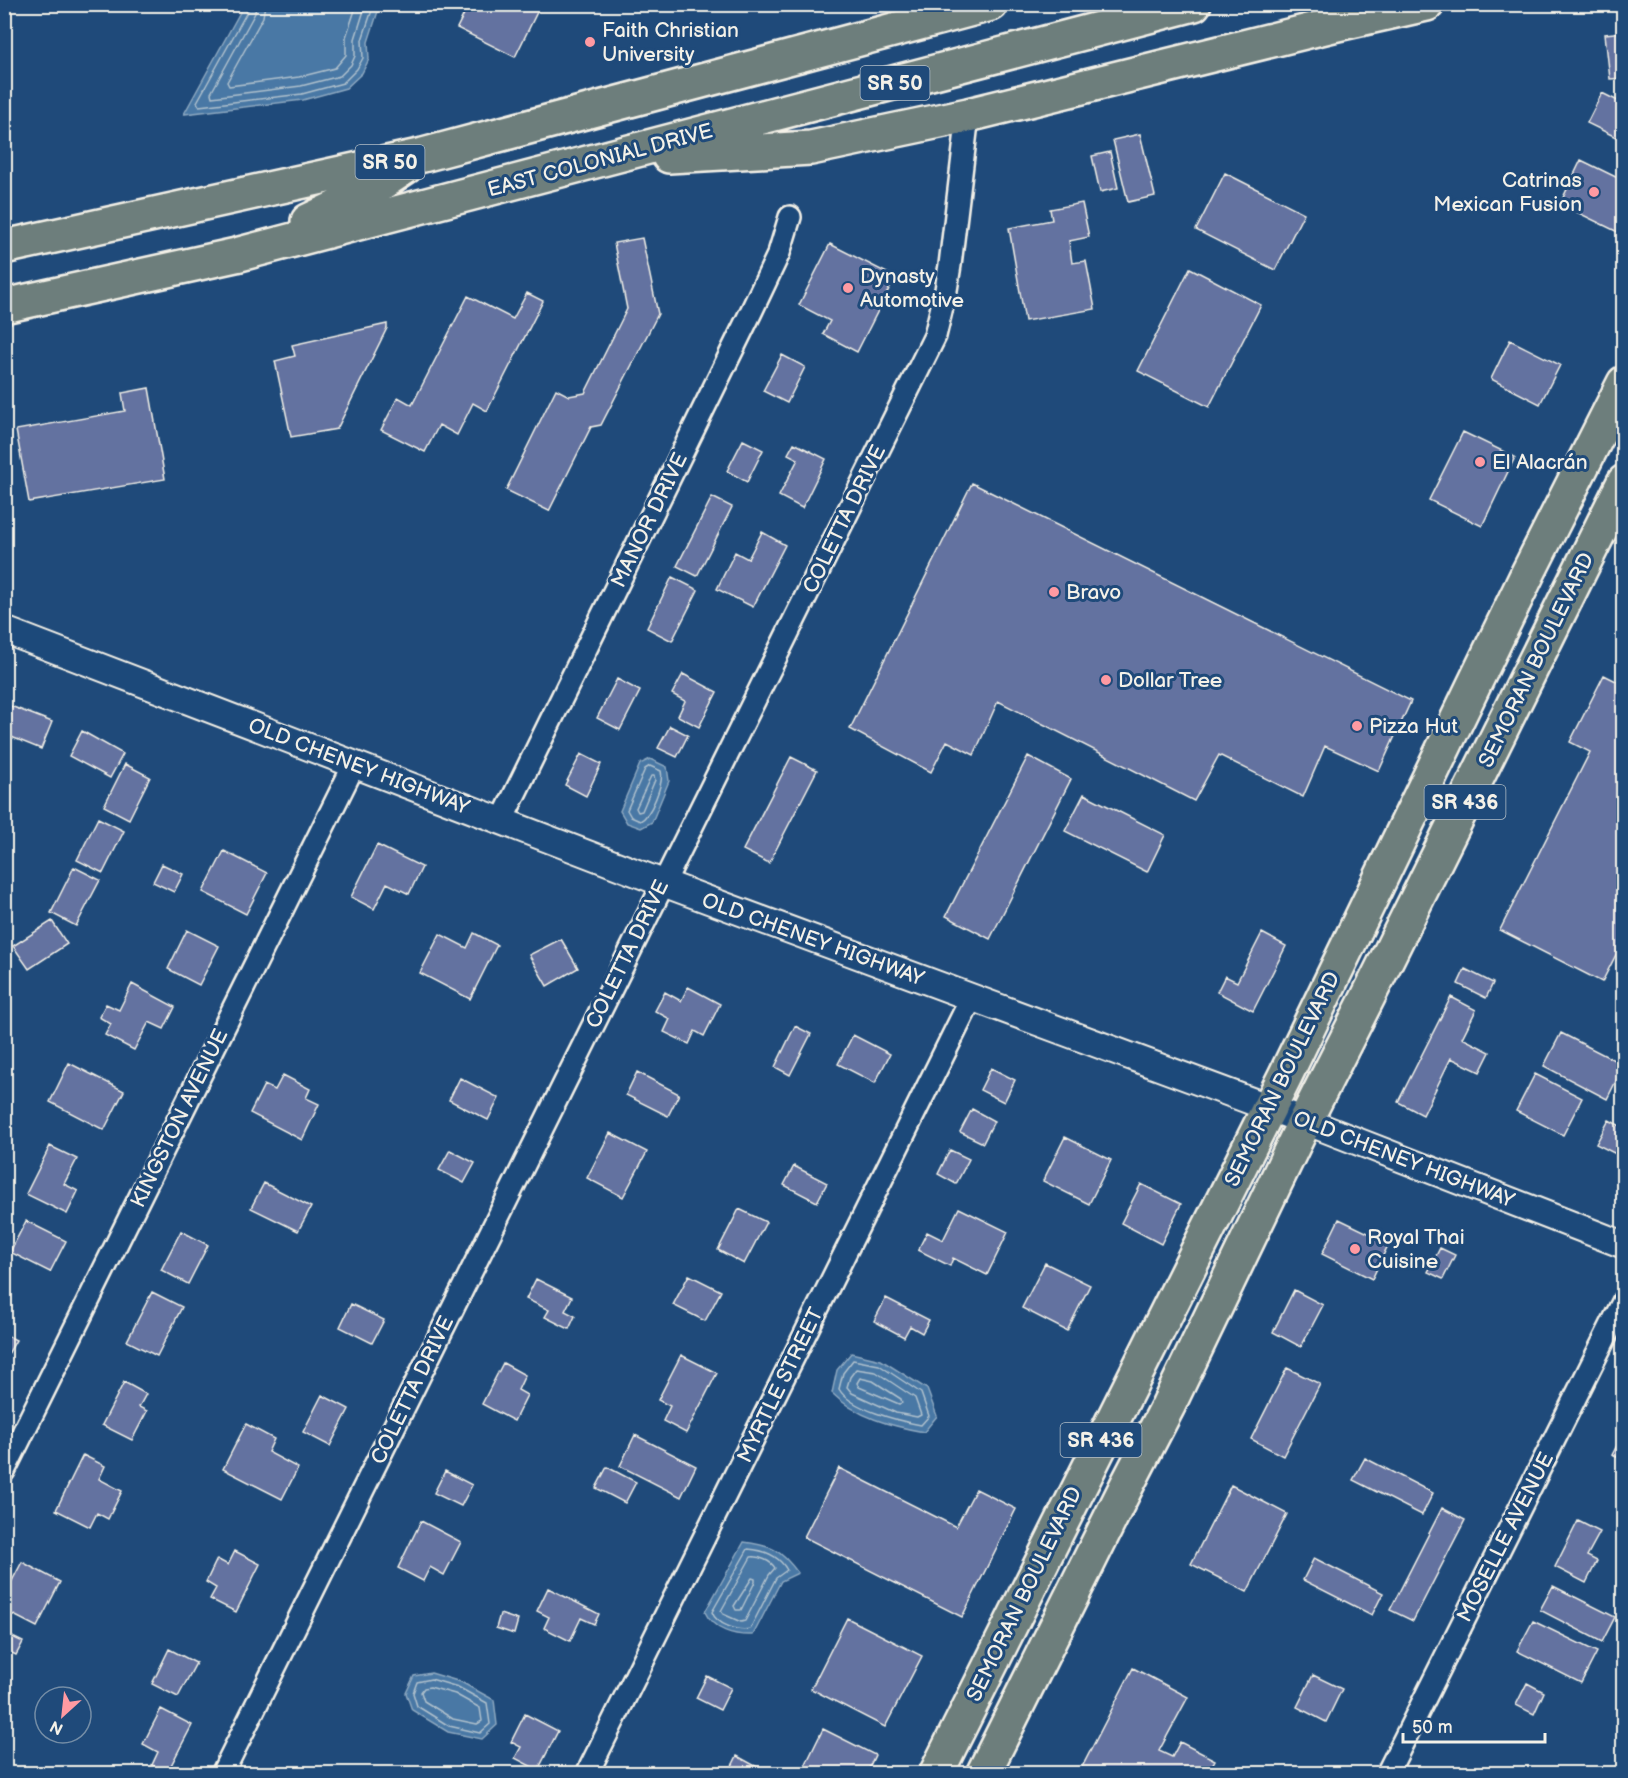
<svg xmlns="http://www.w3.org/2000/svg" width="1628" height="1778" font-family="'Balsamiq Sans',sans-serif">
	<rect width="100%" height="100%" fill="#1f4a7a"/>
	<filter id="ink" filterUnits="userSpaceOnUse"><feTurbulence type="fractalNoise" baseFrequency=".0167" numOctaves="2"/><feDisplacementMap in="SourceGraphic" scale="12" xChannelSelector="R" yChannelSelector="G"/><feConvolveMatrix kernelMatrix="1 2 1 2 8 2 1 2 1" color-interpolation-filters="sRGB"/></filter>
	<g filter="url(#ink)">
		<path fill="#4978a5" stroke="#8da8c0" stroke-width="1.5" d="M244,5H380L368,42L369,59L362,73L346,88L303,100L184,114Z
			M650,759L667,767L669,781L652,822L641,828L627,823L620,811L640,764Z
			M851,1353L881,1360L927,1389L937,1416L924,1432C891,1426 856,1417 832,1393L837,1370Z
			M744,1542C773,1546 781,1550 798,1573L781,1581L753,1635C734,1636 713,1630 705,1612Z
			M431,1673L461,1682L494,1700L497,1725L482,1739L448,1732L412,1710L406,1693L414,1676Z"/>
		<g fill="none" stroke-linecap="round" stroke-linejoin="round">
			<path stroke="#b0c1cd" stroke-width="1.5" d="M249,4L248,10L197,102L199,106L302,94L343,83L357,69L363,58L362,40L374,4
				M256,4L255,13L211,93L212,97L301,86L340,76L351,65L355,56V39L366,4
				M265,4L263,17L227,82L229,86L299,77L335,68L346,55V37L357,4
				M650,766L661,771C664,783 651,816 640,821L631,817L627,810L645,769Z
				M651,776H654L655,780L642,811L638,812L636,808Z
				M853,1360L879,1365L921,1393L929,1416L921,1425C899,1421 850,1409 839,1389L843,1373Z
				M856,1369L876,1372L915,1398L921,1415L917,1417L896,1413L852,1393L847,1387L850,1377Z
				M860,1378L873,1381L901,1399L902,1403L899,1404L859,1387L857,1383Z
				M748,1549C764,1550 779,1556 787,1570L776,1578L750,1629C738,1632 716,1624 712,1612Z
				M751,1557C759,1556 771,1561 775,1568L769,1575L745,1621L741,1622L723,1614L721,1611Z
				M752,1578L755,1579V1582L741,1610H736L734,1606Z
				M431,1679L458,1687L487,1703L490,1724L480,1733L449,1726L417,1706L413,1693L417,1682Z
				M430,1687L455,1694L480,1708L482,1721L477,1724L453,1719L424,1701L421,1692L424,1688Z"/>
		</g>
		<path fill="#6472a0" stroke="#f4f1e8" stroke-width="1.5" d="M469,4H541L515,57L457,28Z
			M1624,32V78L1610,79L1605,34Z
			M1602,93L1624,104V141L1587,123Z
			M1140,134L1155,196L1128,202L1113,140Z
			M1110,152L1118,188L1100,192L1092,156Z
			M1581,160L1624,181V235L1560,204Z
			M1225,173L1304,213L1275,270L1196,230Z
			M1082,203L1089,237L1069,241L1072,263L1086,261L1095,309L1025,321L1009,228L1052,220L1050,209Z
			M642,238L658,314L601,425L591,427L549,511L506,490L556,389L569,396L585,393L627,309L614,243Z
			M830,244L895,277L857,352L823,334L830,321L799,305Z
			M1190,268L1261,305L1209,407L1138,371Z
			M527,293L543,301L487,411L473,403L457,435L439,425L425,452L381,430L398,397L412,405L468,296L513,319Z
			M387,324V328L337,429L291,437L275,361L295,356L292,345Z
			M1510,340L1560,365L1540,404L1491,379Z
			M782,355L805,367L787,403L763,391Z
			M149,388L165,479L29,502L16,430L125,411L122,393Z
			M1463,432L1515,457L1482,526L1429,500Z
			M743,440L763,450L747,482L727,471Z
			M794,443L826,459L802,508L779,496L798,459L788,454Z
			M972,483L1411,701L1379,771L1325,746L1303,797L1219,755L1194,801L998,701L974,755L947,741L931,772L850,729Z
			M712,497L732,507L697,576L677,566Z
			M762,532L785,545L753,607L717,589L735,552L748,559Z
			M672,577L698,590L672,641L647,628Z
			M683,674L717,692L699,727L678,716L685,701L672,694Z
			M1604,675L1624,685V939L1602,982L1500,930L1590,752L1570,742Z
			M617,679L640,691L620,730L597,718Z
			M8,705L52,722L41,749L4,734V714Z
			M670,726L688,735L677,757L658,748Z
			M82,731L123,754L110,778L69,756Z
			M581,754L601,764L586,796L565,785Z
			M1028,756L1071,779L990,939L946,916Z
			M791,757L817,770L769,863L743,850Z
			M125,764L150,777L129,819L104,806Z
			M1084,794L1165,835L1147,872L1065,831Z
			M98,818L124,831L103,873L77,860Z
			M377,845L422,867L409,894L387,883L374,909L351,897Z
			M224,851L267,873L246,914L203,892Z
			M162,864L183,874L174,892L153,882Z
			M74,867L100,880L76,926L51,913Z
			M52,921L67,944L29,969L13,946Z
			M187,930L219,946L199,985L168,969Z
			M474,933L497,945L470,999L420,973L440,934L467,948Z
			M1262,933L1286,946L1253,1011L1217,992L1225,976L1237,982Z
			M561,939L578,968L547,986L529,955Z
			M1465,969L1493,983L1486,998L1458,984Z
			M132,984L175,1007L164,1029L149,1022L134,1050L105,1035L111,1024L99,1017L106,1004L119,1010Z
			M688,987L720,1004L704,1036L695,1031L689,1044L664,1032L670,1019L655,1011L665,992L681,1001Z
			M1451,997L1476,1010L1462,1038L1490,1052L1480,1072L1451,1058L1423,1115L1398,1102Z
			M795,1026L811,1034L790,1075L775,1067Z
			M1561,1033L1624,1065L1607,1099L1544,1066Z
			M853,1035L890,1054L875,1083L838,1064Z
			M69,1063L124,1091L104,1130L50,1102Z
			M991,1068L1015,1080L1004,1102L980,1090Z
			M637,1072L679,1094L668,1116L626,1095Z
			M1535,1074L1582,1098L1563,1135L1516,1111Z
			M283,1075L310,1089L306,1098L319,1104L302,1140L250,1113L264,1085L275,1090Z
			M460,1078L499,1098L488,1120L449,1100Z
			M972,1109L994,1121L983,1143L960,1132Z
			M1609,1120L1624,1128V1158L1596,1144Z
			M610,1133L647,1152L623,1197L587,1178Z
			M1065,1137L1111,1160L1089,1204L1043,1181Z
			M50,1146L77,1159L64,1184L78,1191L67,1214L26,1194Z
			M450,1150L475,1163L464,1183L439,1170Z
			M950,1150L969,1159L956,1184L938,1174Z
			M794,1166L827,1183L817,1202L784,1185Z
			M264,1183L311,1207L298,1231L251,1208Z
			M1141,1184L1181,1204L1161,1244L1121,1223Z
			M959,1208L1008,1232L987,1275L953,1258L950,1266L918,1250L927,1232L943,1240Z
			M739,1209L766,1222L744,1264L718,1250Z
			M1339,1219L1389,1243L1372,1279L1322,1254Z
			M26,1221L66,1241L50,1272L10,1252Z
			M181,1231L208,1245L188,1284L161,1270Z
			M1440,1248L1455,1255L1443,1279L1428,1272Z
			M1045,1263L1090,1285L1067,1331L1022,1308Z
			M689,1275L721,1291L705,1321L673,1305Z
			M536,1279L572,1297L565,1311L575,1316L569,1329L545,1317L549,1310L526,1299Z
			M1294,1290L1323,1305L1301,1347L1273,1332Z
			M152,1292L182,1307L157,1356L127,1341Z
			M886,1298L929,1320L922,1333L910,1326L904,1337L874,1321Z
			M351,1304L384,1320L372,1343L340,1327Z
			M4,1334L16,1340L4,1361Z
			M681,1355L717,1373L686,1433L663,1421L670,1406L658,1400Z
			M503,1363L525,1375L518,1390L527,1395L514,1421L482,1404Z
			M1287,1368L1320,1384L1283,1456L1251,1439Z
			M124,1382L146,1394L139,1407L147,1411L132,1440L102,1425Z
			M322,1395L349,1409L330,1446L303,1432Z
			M246,1424L274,1439L268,1452L298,1468L282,1499L223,1469Z
			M1624,1432V1460L1612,1455Z
			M635,1435L696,1466L681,1497L620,1466Z
			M83,1455L105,1466L99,1479L122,1491L108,1519L97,1513L90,1527L56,1510Z
			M1365,1458L1433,1493L1422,1515L1353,1480Z
			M607,1467L636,1482L625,1503L596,1488Z
			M839,1468L956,1527L976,1489L1016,1509L962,1617L804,1537Z
			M445,1471L472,1485L461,1506L434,1493Z
			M1231,1485L1287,1514L1247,1592L1191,1564Z
			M1442,1508L1465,1520L1413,1621L1390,1610Z
			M421,1521L461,1542L444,1575L430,1567L423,1581L398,1568Z
			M1578,1521L1600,1532L1587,1556L1597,1561L1586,1583L1555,1567Z
			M235,1551L260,1564L236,1612L210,1599L216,1588L206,1582L217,1559L228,1565Z
			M1314,1558L1383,1593L1372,1615L1303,1580Z
			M22,1562L60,1582L37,1627L4,1610V1596Z
			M1553,1586L1615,1617L1602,1642L1540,1610Z
			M548,1588L599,1614L594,1624L581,1618L570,1641L544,1628L549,1617L537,1611Z
			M500,1614L518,1620L514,1634L496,1628Z
			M847,1618L922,1656L885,1727L811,1689Z
			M1533,1621L1597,1652L1581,1683L1517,1651Z
			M4,1633L23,1642L16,1655L4,1649Z
			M169,1649L196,1663L178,1697L152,1684Z
			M1133,1668L1188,1697L1159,1751L1172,1757L1180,1742L1215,1760L1207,1774H1085L1080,1771Z
			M1313,1675L1342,1689L1326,1722L1297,1707Z
			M707,1676L731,1688L720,1710L696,1698Z
			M1527,1683L1544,1692L1534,1714L1516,1705Z
			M161,1709L192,1725L167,1773L152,1765L158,1752L143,1744Z
			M525,1714L558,1731L538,1770L515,1758L521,1747L511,1742Z
			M823,1729L875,1755L866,1774H801Z
			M737,1756L761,1769L759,1774H728Z"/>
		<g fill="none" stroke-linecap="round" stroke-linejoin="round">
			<defs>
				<path id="minor" d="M502,820L751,312L779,253L790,217
					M4,1471L354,765
					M222,1774L935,336L946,290L950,265L968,115
					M587,1774L972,997
					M1387,1774L1624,1300"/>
				<path id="tertiary" d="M4,630L663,883L1305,1121L1624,1245"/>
				<path id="primary" d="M936,1774L1285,1076L1528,573L1624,383
					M983,1774L1127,1485L1168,1406L1305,1121L1367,999L1624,482"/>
				<path id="trunk" d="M669,156L811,148L968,115L1333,25L1427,4
					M308,221L365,194L407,166
					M4,247L423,155L991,4
					M4,306L236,255L1194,4"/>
			</defs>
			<use href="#minor" stroke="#f4f1e8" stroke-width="26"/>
			<use href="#tertiary" stroke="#f4f1e8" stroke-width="30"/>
			<use href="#primary" stroke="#f4f1e8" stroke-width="38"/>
			<use href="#trunk" stroke="#f4f1e8" stroke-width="38"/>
			<use href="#minor" stroke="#1f4a7a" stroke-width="21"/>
			<use href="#tertiary" stroke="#1f4a7a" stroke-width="26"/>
			<use href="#primary" stroke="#6d7e7c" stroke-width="33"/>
			<use href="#trunk" stroke="#6d7e7c" stroke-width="33"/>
		</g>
	</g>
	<g fill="#ff9aa2" stroke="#1f4a7a" stroke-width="2">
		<circle cx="590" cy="42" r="6"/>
		<circle cx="1594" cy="192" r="6"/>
		<circle cx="848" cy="288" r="6"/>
		<circle cx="1480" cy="462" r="6"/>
		<circle cx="1054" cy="592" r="6"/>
		<circle cx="1106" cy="680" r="6"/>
		<circle cx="1357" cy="726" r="6"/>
		<circle cx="1355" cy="1249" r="6"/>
	</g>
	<g text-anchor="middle" stroke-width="6" stroke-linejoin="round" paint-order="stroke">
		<g fill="#1f4a7a" stroke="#b4bfc7" stroke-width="1.5">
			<rect x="860.5" y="66" width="69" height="34" rx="4.5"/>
			<rect x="355.5" y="145" width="69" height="34" rx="4.5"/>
			<rect x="1424.5" y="785" width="81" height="34" rx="4.5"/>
			<rect x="1060.5" y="1423" width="81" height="34" rx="4.5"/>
		</g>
		<g font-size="20" font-weight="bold" fill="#f4f1e8">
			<text x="895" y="90">SR 50</text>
			<text x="390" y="169">SR 50</text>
			<text x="1465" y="809">SR 436</text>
			<text x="1101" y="1447">SR 436</text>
		</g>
		<g font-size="21" fill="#f4f1e8" stroke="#1f4a7a" text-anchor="start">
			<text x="602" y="37">Faith Christian<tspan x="602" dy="24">University</tspan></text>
			<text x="1582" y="187" text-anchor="end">Catrinas<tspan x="1582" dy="24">Mexican Fusion</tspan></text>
			<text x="860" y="283">Dynasty<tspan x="860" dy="24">Automotive</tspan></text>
			<text x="1492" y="469">El Alacrán</text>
			<text x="1066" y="599">Bravo</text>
			<text x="1118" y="687">Dollar Tree</text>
			<text x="1369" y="733">Pizza Hut</text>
			<text x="1367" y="1244">Royal Thai<tspan x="1367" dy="24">Cuisine</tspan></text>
		</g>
		<g font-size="21" fill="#f4f1e8" stroke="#1f4a7a">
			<text transform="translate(600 160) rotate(-15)" y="7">EAST COLONIAL DRIVE</text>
			<text transform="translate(844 519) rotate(-64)" y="7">COLETTA DRIVE</text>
			<text transform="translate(649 520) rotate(-64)" y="7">MANOR DRIVE</text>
			<text transform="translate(1536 660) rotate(-64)" y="7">SEMORAN BOULEVARD</text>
			<text transform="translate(359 766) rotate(21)" y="7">OLD CHENEY HIGHWAY</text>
			<text transform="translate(813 939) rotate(20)" y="7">OLD CHENEY HIGHWAY</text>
			<text transform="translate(627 954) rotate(-64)" y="7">COLETTA DRIVE</text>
			<text transform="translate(1282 1079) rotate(-64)" y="7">SEMORAN BOULEVARD</text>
			<text transform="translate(179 1118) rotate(-64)" y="7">KINGSTON AVENUE</text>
			<text transform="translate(1404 1159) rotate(21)" y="7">OLD CHENEY HIGHWAY</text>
			<text transform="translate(780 1385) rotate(-64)" y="7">MYRTLE STREET</text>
			<text transform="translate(412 1390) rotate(-64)" y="7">COLETTA DRIVE</text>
			<text transform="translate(1505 1537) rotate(-63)" y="7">MOSELLE AVENUE</text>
			<text transform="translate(1024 1594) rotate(-64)" y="7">SEMORAN BOULEVARD</text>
		</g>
	</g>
	<rect width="1628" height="1778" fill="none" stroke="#1f4a7a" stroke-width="24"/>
	<rect x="12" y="12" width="1604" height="1754" fill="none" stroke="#f4f1e8" stroke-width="2" filter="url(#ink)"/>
	<g transform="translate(63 1715) rotate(207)"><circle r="28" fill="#1f4a7a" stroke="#748da6" stroke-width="1.5"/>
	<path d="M0-4.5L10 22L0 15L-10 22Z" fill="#ff9aa2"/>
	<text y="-9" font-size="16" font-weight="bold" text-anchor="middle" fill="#f4f1e8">N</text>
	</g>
	<path d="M1403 1733v9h142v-9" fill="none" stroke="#f4f1e8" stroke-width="3"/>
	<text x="1412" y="1733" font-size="18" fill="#f4f1e8" stroke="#1f4a7a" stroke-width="4.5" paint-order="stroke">50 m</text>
</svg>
